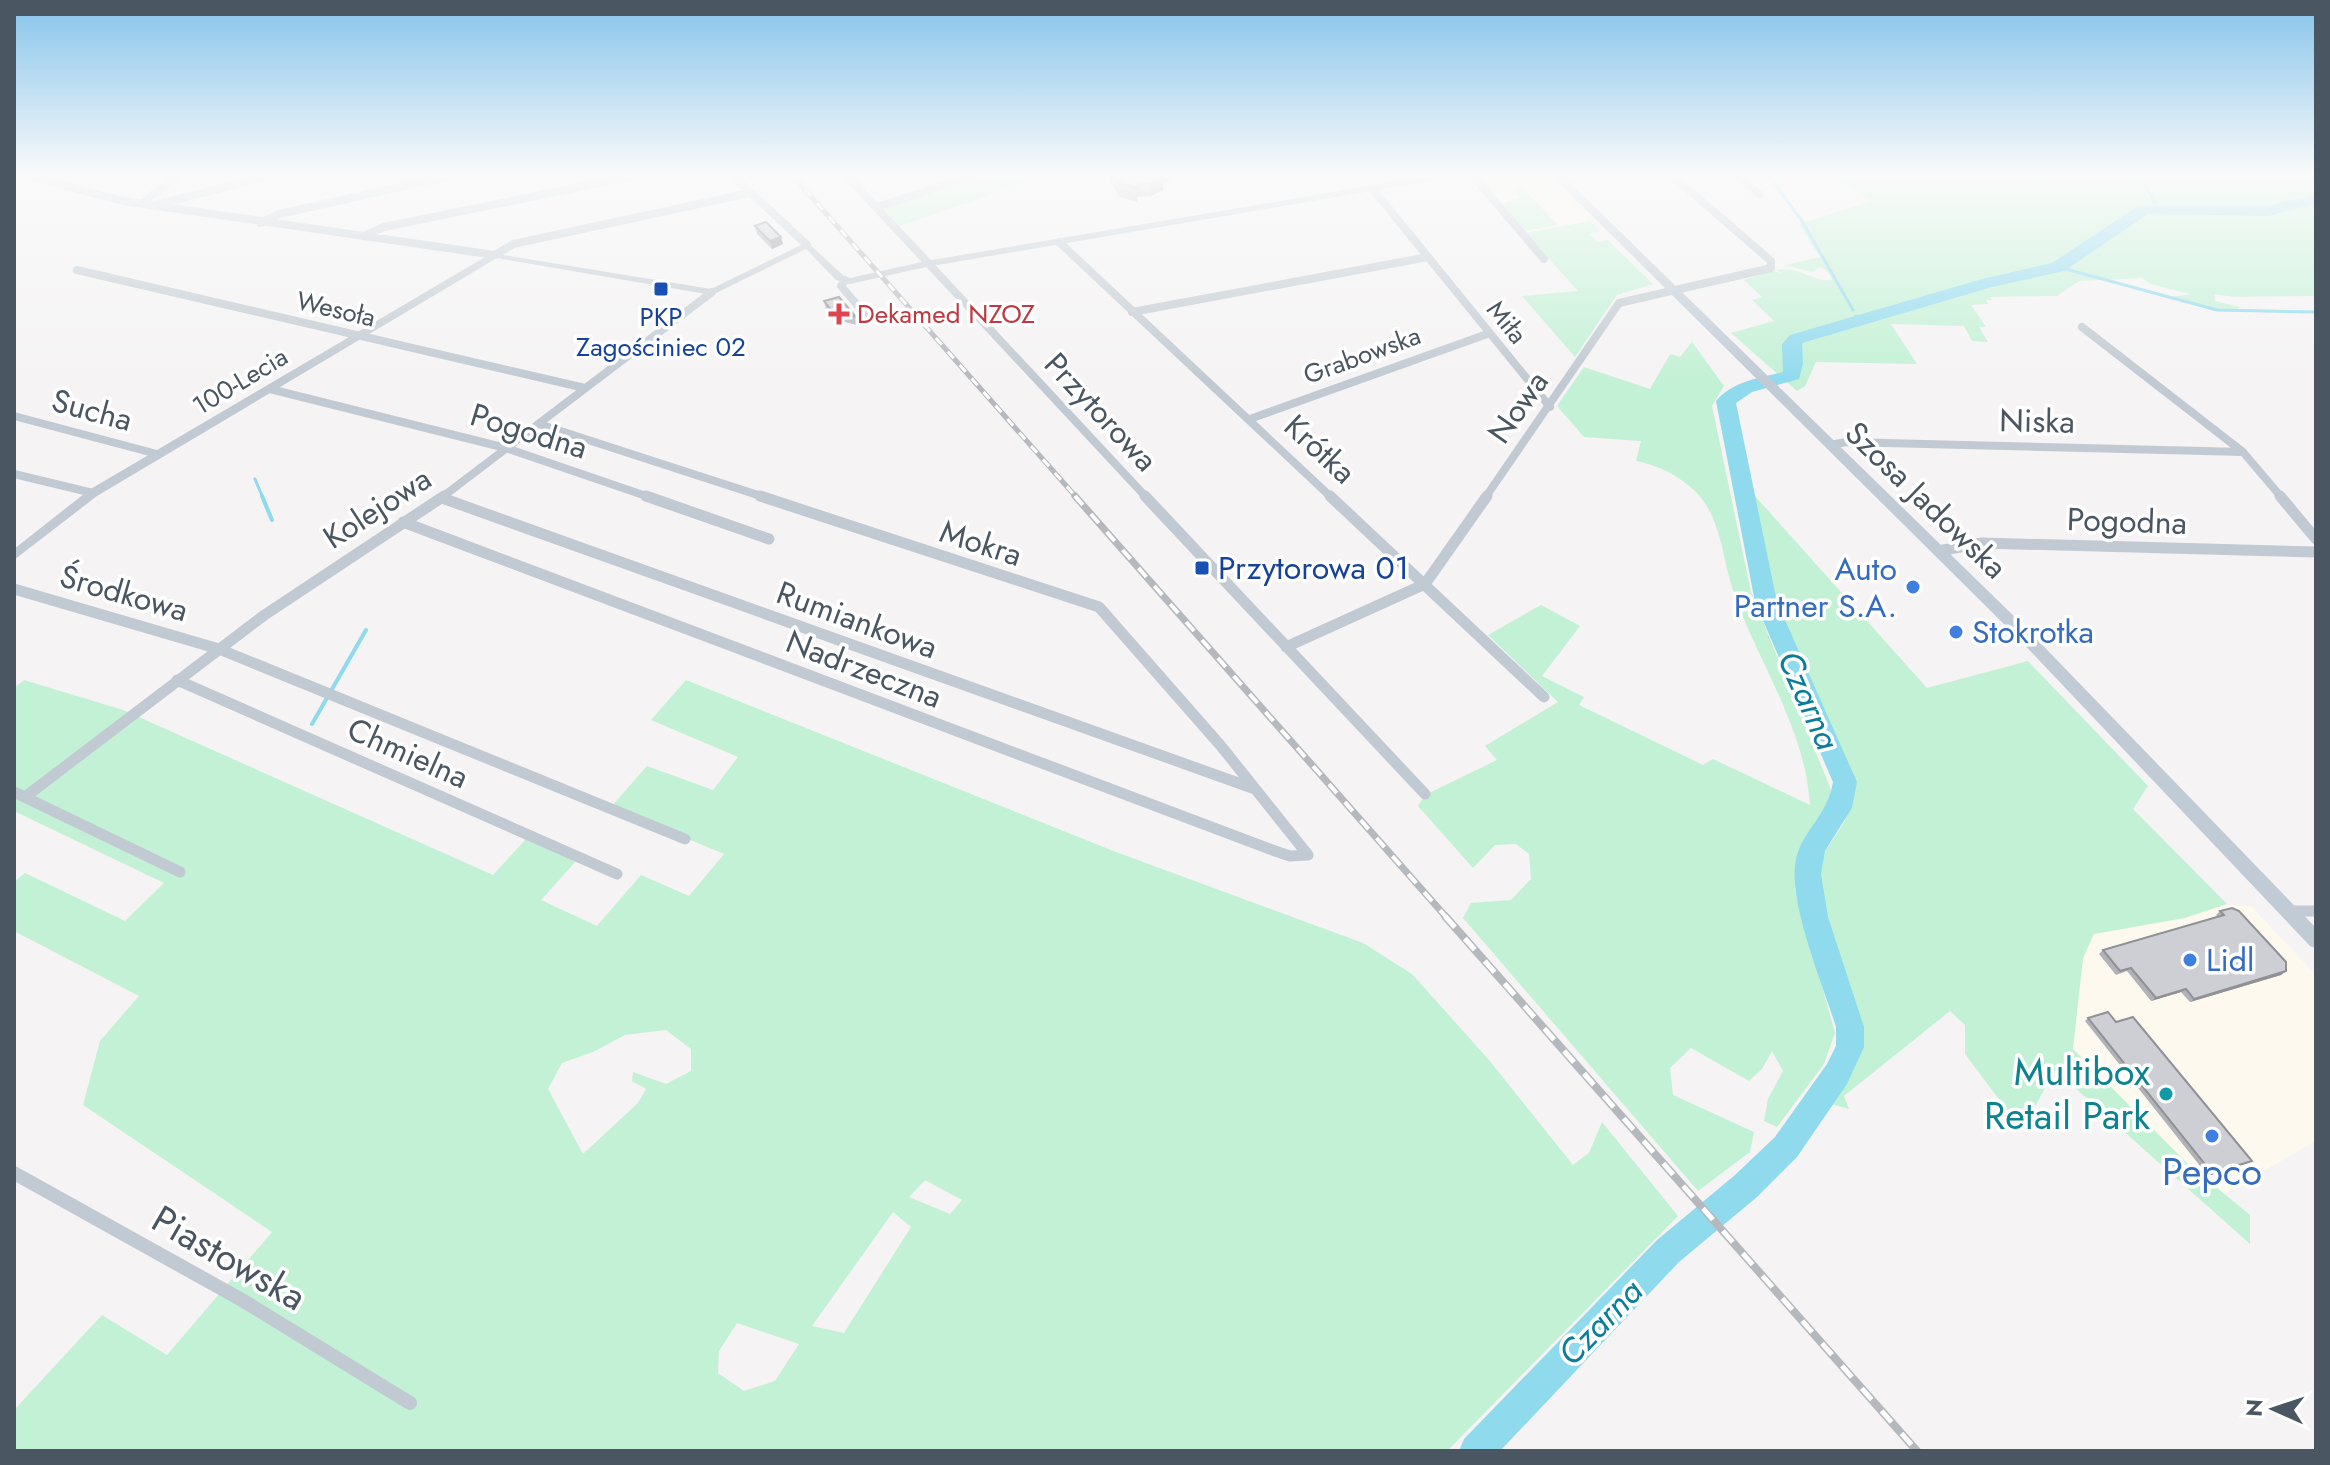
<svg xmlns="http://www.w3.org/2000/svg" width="2330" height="1465" font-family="Jost,sans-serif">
	<rect width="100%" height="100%" fill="#f5f3f3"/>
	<path fill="#fdf9ef" d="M1481,176H1544L1590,221L1559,227L1521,187L1516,194L1520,198L1505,203Z
		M2097,901L2251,906L2316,975V1141L2216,1198L2060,1061Z"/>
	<path fill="#c3f1d5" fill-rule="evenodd" d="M986,176H1046L900,226L883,208Z
		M1831,176H2316V296L2234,297L2214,294L2215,301L2240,307L2233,312L2206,308L2172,297L2191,294L2151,284L2142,278L2079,281L2057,296L1990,297L1992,300H1986L1988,304L1971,305L1986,327H1979L1988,342L1972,341L1964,326L1891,324L1917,364L1816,362L1805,386L1797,391L1731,333L1774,321L1752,300L1762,297L1744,280L1773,270L1783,275L1777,270C1802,266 1814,283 1832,280L1827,270L1819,267L1813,272L1785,265L1820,257L1799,224L1872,201Z
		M1521,186L1558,225L1525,231L1506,209L1505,203L1520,198L1514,189Z
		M1590,221L1600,231L1589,234L1597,242L1608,240L1653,284L1617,295L1575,357L1522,296L1578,291L1526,233Z
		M1692,342L1724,386L1712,406L1751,592L1831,790L1828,815L1798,865L1795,889L1835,1033L1824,1064L1777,1127L1764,1121L1768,1099L1783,1071L1772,1051L1762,1069L1749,1081L1691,1048L1670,1068L1673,1095L1754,1132L1750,1152L1698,1191L1463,918L1471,903L1511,900L1531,879L1529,854L1516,844L1495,845L1473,868L1418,806L1425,795L1497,760L1485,746L1558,702L1488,635L1541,605L1580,626L1542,676L1584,697L1579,705L1703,765L1713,759L1810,805C1805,727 1759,665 1734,593C1722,559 1722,518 1695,491C1678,475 1658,465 1636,461L1641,441L1584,437L1557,406L1584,367L1650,389L1670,354L1680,357Z
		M1746,486L1927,688L2028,661L2148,786L2133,809L2227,904L2185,918L2094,934L2083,958L2073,1049L2187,1163L2250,1215V1244L2055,1070L2022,1130L1965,1054V1025L1950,1011L1844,1096L1849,1109L1825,1102L1857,1051L1860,1033L1816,885C1819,831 1866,833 1846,761L1772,602Z
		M24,680L123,710L493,875L526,839L577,860L541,900L597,926L641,875L689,896L724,854L611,807L647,766L713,790L738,757L651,720L686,680L1116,852L1363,943L1412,974L1489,1060L1573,1165L1589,1153L1602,1122L1678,1216L1447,1451H14V1410L102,1315L167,1355L272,1232L83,1105L100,1041L139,996L14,931V882L25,873L125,921L164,883L14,811V688ZM666,1030L691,1049V1071L666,1084L633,1072L632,1081L646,1089L638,1103L583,1154L548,1089L562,1063L593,1052L625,1035ZM925,1180L962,1200L950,1214L909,1197ZM893,1212L911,1227L844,1333L812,1326ZM737,1323L799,1344L775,1381L744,1391L718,1373L719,1351Z"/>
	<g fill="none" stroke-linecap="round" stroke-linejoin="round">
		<path stroke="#90daee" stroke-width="3" d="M2140,176L2159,209
			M1774,183L1802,221L1853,310
			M2058,267L2217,310L2316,312
			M1856,316L1859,320
			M255,479L263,498"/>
		<path stroke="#90daee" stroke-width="4" d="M262,496L272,520
			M312,724L366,630"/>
		<path fill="#90daee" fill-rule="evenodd" d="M2316,194V204L2268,216L2148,214L2064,271L1992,287L1802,343L1803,364L1799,379L1752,392L1736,403L1777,602L1857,782L1852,808L1825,851L1821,874L1828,917L1864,1027V1047L1847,1084L1797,1157L1757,1197L1679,1262L1500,1451H1459L1464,1439L1657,1240L1735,1175L1775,1137L1827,1064L1836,1046V1027C1823,985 1787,901 1796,859C1803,829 1827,817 1833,782L1755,602L1716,401C1733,381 1760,378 1783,372L1782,344L1790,335L1982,279L2052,263L2138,206H2268Z"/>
		<path stroke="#c1cad2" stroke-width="8" d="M26,176L123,201L495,255L513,244L750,193
			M733,176L807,245
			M847,176L1147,498
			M1473,176L1544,259
			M1738,176L1759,194
			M1372,188L1550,407
			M142,203L177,176
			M158,204L270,176
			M876,207L973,176
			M260,223L279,214L445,177
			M364,236L384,227L634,176
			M1059,242L1332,498
			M77,270L585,388
			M845,280L841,286L870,320
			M1132,312L1428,257
			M2082,327L2243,452L2282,498
			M270,389L506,448L652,498
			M14,416L157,454
			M1250,419L1490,333
			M539,424L767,498
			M1830,445L1846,442L2243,452
			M14,474L93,493
			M441,498L712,292
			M1485,498L1619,303L1771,268V261L1673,176"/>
		<path stroke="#c1cad2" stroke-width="11" d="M646,496L769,539
			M760,496L1099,607L1221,746L1308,855
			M1145,496L1425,794
			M1330,496L1544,697
			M2280,496L2316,539
			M442,498L1255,789
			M403,522L1275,851L1290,856L1308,855
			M1938,551L1982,543L2316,552
			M14,589L219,649L685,839
			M1286,647L1425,584L1487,496
			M177,680L617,874
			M14,792L180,872
			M25,797L263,616L444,496
			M2291,911H2316"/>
		<path stroke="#c1cad2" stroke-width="14" d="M14,1173L242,1300L410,1403"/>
		<path fill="#c1cad2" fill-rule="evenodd" d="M1427,176H1447L1442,179L926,267L850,284L836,280L806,249L712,295L497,258L97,496L14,560V549L89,490L492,253L711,289L807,242L844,276L850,278L926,261Z"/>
		<path fill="#c1cbd6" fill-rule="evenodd" d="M1552,176H1563L2026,628L2316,928V948L2310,946L2016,636Z"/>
		<defs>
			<path id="rail-far2" d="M793,176L1077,498"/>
			<path id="rail-far1" d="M1075,496L1447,918"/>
			<path id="rail" d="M1445,916L1917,1451"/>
		</defs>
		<use href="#rail-far2" stroke="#b5b8bd" stroke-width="5"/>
		<use href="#rail-far1" stroke="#b5b8bd" stroke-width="7"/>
		<use href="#rail" stroke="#b5b8bd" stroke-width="8"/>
		<use href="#rail-far2" stroke="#fff" stroke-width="3" stroke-dasharray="9" stroke-linecap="butt"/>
		<use href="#rail-far1" stroke="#fff" stroke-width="4" stroke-dasharray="12" stroke-linecap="butt"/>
		<use href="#rail" stroke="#fff" stroke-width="5" stroke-dasharray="15" stroke-linecap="butt"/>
	</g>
	<path fill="#b0b2b7" d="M1108,176H1169V181L1163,183V190L1151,196L1138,197L1137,202L1119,197Z
		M755,226L781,237L783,244L772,249L757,234Z
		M824,301L856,317L857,325L833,319L826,309Z
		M2220,911L2286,971L2281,975L2190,1002L2181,992L2151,1001L2127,971L2116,975L2099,954L2103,950L2218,917L2216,915Z
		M2088,1018L2116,1022L2247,1163L2208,1176L2085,1021Z"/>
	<path fill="#909195" d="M1159,176H1169V181L1163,183V190L1151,196V183Z
		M781,237L783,244L772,249L770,241Z
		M2286,971L2281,975L2190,1002L2194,999Z
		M2186,989L2181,992L2151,1001L2156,998Z
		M2252,1161L2247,1163L2208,1176L2212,1173Z"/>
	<path fill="#cdcfd5" stroke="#909195" stroke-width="2" d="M1114,176H1162L1163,177L1151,183L1138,184L1137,188L1118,183Z
		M766,222L781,237L770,241L755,226Z
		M839,297L856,317L832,311L824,301Z
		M2232,908L2239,911L2286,962V971L2194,999L2186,989L2156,998L2131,968L2120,971L2103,950L2224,915L2220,911Z
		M2108,1012L2116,1022L2133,1017L2252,1161L2212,1173L2088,1018Z"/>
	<linearGradient id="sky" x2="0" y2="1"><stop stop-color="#85c3ea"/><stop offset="0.46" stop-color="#fafafa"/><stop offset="1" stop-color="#fafafa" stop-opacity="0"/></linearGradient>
	<rect width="2330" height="381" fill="url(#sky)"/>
	<g fill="#1a4fb4" stroke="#fff" stroke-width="3">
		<rect x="653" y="281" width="16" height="16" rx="4"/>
		<rect x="1194" y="560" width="16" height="16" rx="4"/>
	</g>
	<path fill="#e0444e" stroke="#fff" stroke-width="3" d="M835 302h8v8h8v8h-8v8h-8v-8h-8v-8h8z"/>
	<g fill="#3f7fe0" stroke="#fff" stroke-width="3">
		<circle cx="1913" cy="587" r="8"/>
		<circle cx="1956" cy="632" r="8"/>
		<circle cx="2190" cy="960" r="8"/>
		<circle cx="2212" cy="1136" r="8"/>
	</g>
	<circle fill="#0f9aa8" stroke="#fff" stroke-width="3" cx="2166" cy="1094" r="8"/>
	<g text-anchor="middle" stroke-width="7" stroke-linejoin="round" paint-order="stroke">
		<g font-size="26" fill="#4a5661" stroke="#fff">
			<text transform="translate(336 309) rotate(13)" y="9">Wesoła</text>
			<text transform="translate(1507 322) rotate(51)" y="9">Miła</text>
			<text transform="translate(1362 355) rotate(-20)" y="9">Grabowska</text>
			<text transform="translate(240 381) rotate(-31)" y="9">100-Lecia</text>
		</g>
		<g font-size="26" fill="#be3a42" stroke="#fff" text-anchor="start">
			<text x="857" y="323">Dekamed NZOZ</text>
		</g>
		<g font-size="26" fill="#164399" stroke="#fff">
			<text x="661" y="326">PKP<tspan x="661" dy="30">Zagościniec 02</tspan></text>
		</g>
		<g font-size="32" fill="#4a5661" stroke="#fff">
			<text transform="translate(1518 407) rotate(-55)" y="11">Nowa</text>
			<text transform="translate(92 410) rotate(15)" y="11">Sucha</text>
			<text transform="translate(1101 412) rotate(47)" y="11">Przytorowa</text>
			<text transform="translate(2037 421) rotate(1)" y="11">Niska</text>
			<text transform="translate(529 431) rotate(17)" y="11">Pogodna</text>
			<text transform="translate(1320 449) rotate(43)" y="11">Krótka</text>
			<text transform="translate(1926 500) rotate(44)" y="11">Szosa Jadowska</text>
			<text transform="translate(377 508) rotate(-33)" y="11">Kolejowa</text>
			<text transform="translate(2127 521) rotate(2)" y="11">Pogodna</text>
			<text transform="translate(981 543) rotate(18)" y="11">Mokra</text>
			<text transform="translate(124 593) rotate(16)" y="11">Środkowa</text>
			<text transform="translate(857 620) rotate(20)" y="11">Rumiankowa</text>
			<text transform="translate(864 669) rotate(21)" y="11">Nadrzeczna</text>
			<text transform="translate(408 753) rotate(24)" y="11">Chmielna</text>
		</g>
		<g font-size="32" fill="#164399" stroke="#fff" text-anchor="start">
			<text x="1218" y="579">Przytorowa 01</text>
		</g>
		<g font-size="32" fill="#366cbe" stroke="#fff" text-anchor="start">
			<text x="1897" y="580" text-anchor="end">Auto<tspan x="1897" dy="37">Partner S.A.</tspan></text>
			<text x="1972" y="643">Stokrotka</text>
			<text x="2206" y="971">Lidl</text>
		</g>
		<g font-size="34" font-style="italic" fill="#0c7c9b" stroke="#fff">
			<text transform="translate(1809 700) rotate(66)" y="12">Czarna</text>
			<text transform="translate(1600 1322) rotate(-46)" y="12">Czarna</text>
		</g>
		<g font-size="38" fill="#0d838f" stroke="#fff" text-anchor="end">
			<text x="2150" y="1085">Multibox<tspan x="2150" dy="44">Retail Park</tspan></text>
		</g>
		<g font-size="38" fill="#366cbe" stroke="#fff">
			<text x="2212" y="1185">Pepco</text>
		</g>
		<g font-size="38" fill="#4a5661" stroke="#fff">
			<text transform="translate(229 1258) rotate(30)" y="13">Piastowska</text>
		</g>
	</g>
	<rect width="2330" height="1465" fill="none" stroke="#4a5661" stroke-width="32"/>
	<g transform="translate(2274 1409) rotate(273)" stroke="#ffffff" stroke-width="6" paint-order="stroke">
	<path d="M0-6L14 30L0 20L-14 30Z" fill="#4a5661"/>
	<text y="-12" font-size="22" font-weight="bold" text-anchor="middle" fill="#4a5661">N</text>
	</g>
</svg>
